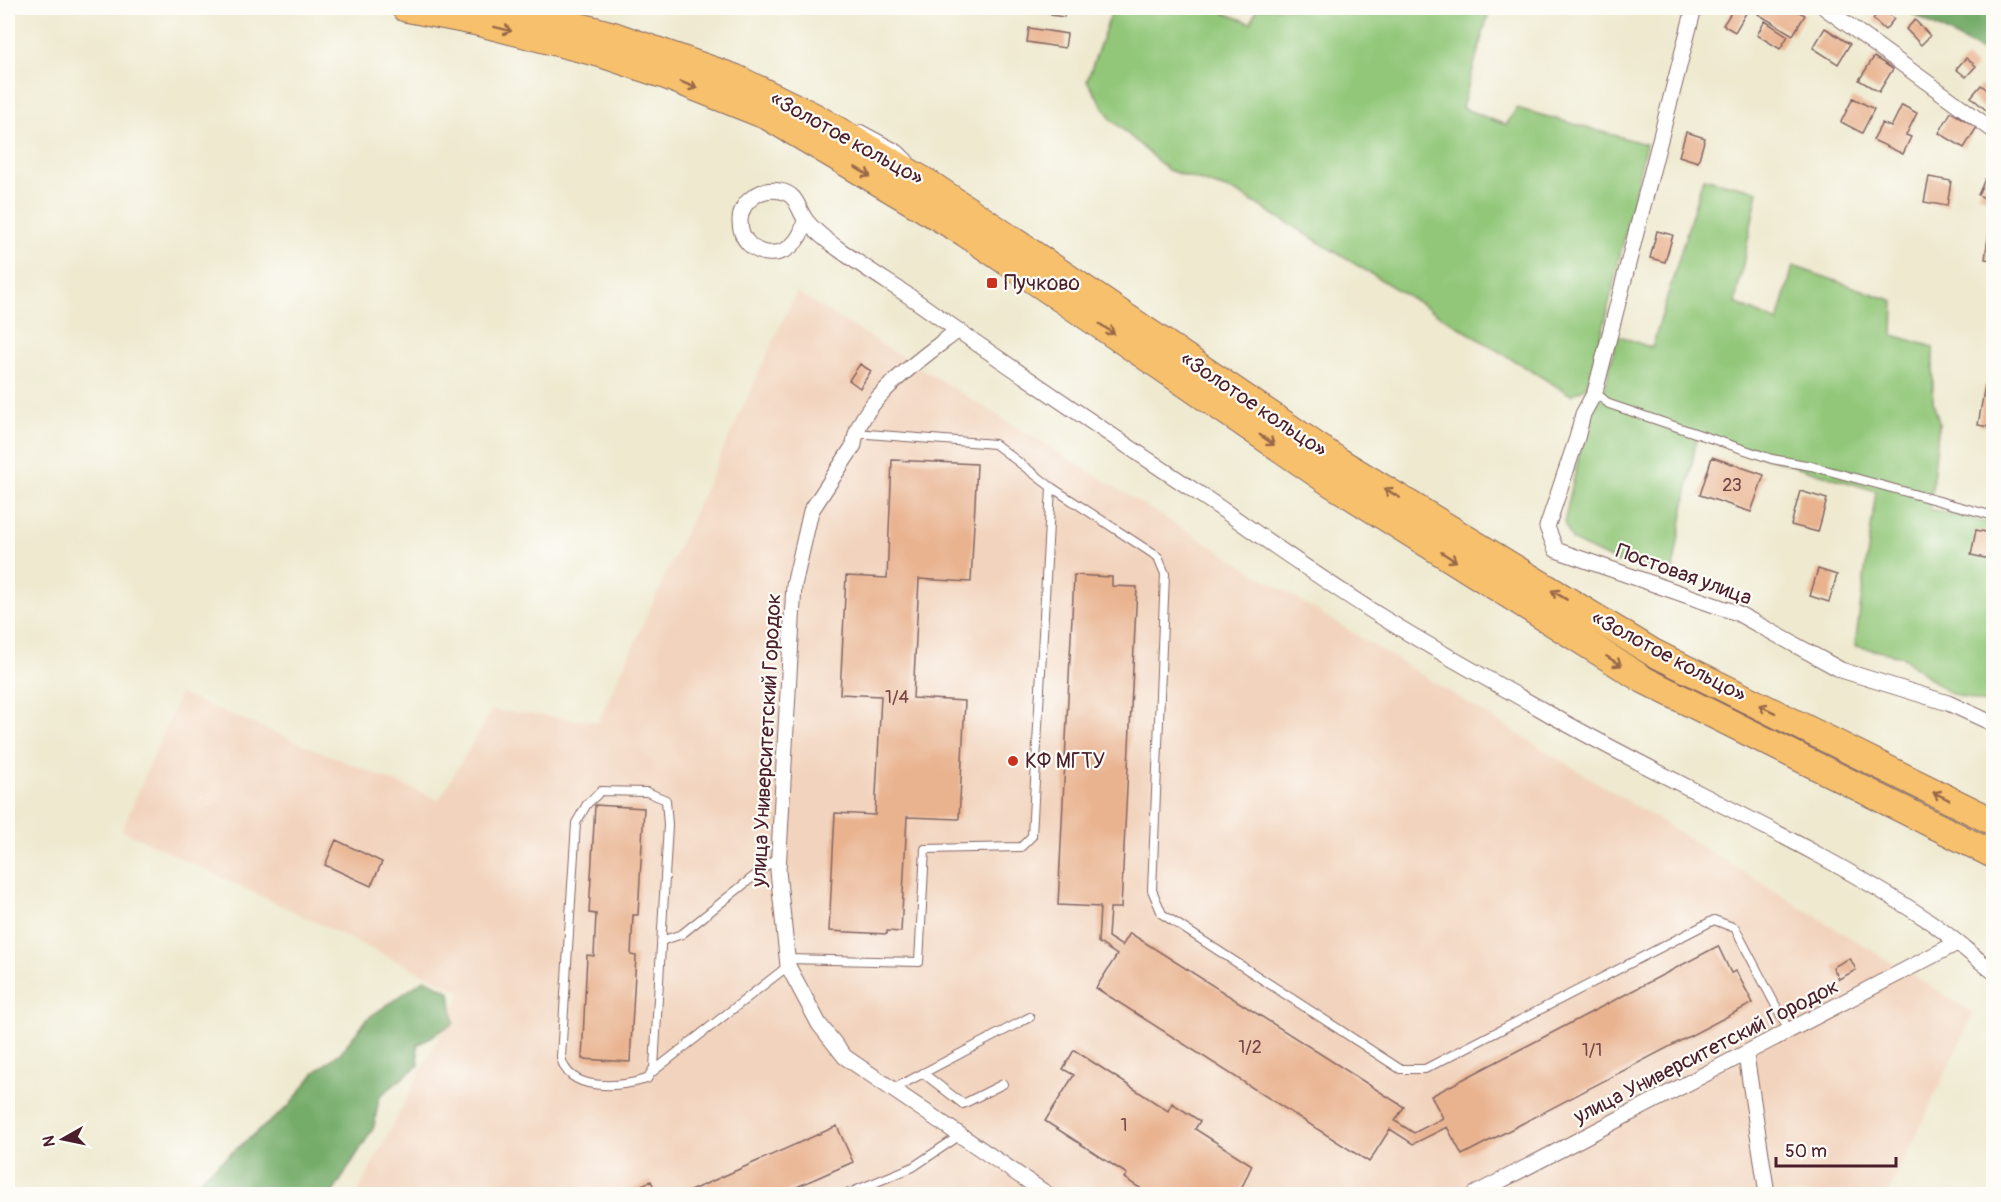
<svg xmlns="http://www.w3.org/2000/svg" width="2001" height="1202" font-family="Pangolin,sans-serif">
	<rect width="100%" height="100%" fill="#fdfcf7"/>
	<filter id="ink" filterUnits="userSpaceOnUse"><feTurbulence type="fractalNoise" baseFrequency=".0167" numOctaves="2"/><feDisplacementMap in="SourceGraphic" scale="12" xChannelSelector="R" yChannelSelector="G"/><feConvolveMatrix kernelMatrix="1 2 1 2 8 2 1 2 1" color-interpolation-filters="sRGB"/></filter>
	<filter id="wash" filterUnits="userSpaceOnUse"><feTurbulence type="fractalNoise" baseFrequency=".008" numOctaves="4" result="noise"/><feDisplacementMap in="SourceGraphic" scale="24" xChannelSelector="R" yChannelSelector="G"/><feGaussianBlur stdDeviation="1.35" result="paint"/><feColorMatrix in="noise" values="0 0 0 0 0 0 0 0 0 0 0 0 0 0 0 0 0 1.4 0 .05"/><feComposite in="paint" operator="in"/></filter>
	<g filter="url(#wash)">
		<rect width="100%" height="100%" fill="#eee9cf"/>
		<path fill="#f2d4be" d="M796,292L1974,1013L1888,1194H357L462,992L122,830L180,694L439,800L492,710L598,722Z"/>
		<path fill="#92c779" stroke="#6e7352" stroke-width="1.5" d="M1113,8H1226L1224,13L1251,23L1257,8H1490L1462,108L1506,125L1517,108L1646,144L1604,325L1586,388L1571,395L1238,193L1168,170L1111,119L1087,81Z
			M1703,178L1758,191L1735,303L1778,322L1793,266L1894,301L1893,335L1933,347V402L1939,422L1930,509L1993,524L1992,705L1949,693L1901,656L1855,646L1876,491L1697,436L1672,575L1617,562L1573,541L1564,523L1589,410L1605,389L1617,335L1652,348Z"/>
		<path fill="#75ac69" stroke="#60664a" stroke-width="1.5" d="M1902,8H1993V54L1980,50Z
			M425,979L450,992L454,1023L417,1045L419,1065L379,1097L374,1127L332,1194H187L202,1177L289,1106L315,1072L341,1052L368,1018Z"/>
		<g id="blocks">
			<path fill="#e9b390" d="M1052,8H1066L1064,17L1051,15Z
				M1734,8H1749L1735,32L1723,25Z
				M1762,8H1792L1805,15L1793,35L1758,14Z
				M1882,8L1894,19L1885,30L1873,19Z
				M1915,20L1930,36L1921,45L1906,29Z
				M1765,21L1788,36L1780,49L1757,35Z
				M1029,28L1067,34L1065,48L1027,42Z
				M1825,28L1850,44L1838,64L1813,48Z
				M1874,57L1893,69L1879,92L1859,80Z
				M1966,58L1976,66L1966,77L1956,69Z
				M1981,85L1994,95V104L1987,111L1971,97Z
				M1853,98L1874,109L1862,133L1841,122Z
				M1902,105L1917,113L1906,135L1911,137L1903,154L1873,140L1882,123L1891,127Z
				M1951,112L1977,127L1964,148L1939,133Z
				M1686,132L1705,138L1698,162L1679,156Z
				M1929,177L1951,181L1947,206L1924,202Z
				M1985,179L1994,183L1991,201L1978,195Z
				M1992,210L1994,211V260L1985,259Z
				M1657,231L1673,235L1665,262L1650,258Z
				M860,364L871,371L860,388L849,380Z
				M1985,385L1994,386V428L1978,425Z
				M1712,457L1764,475L1751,512L1700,495Z
				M892,460L977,464L971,582L919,579L913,698L965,701L959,819L907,817L901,932L887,931V934L829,931L835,813L875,815L881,696L840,694L846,576L887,578Z
				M1800,491L1827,499L1818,532L1791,525Z
				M1976,530L1991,533L1994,560L1971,555Z
				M1818,569L1837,575L1829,602L1810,596Z
				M1074,575L1112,577V586L1137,587L1121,908H1110L1108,937L1122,946L1130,933L1404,1107L1395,1121L1414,1133L1443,1118L1431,1096L1718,946L1731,973L1736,971L1753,1003L1462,1155L1447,1127L1413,1144L1390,1129L1369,1162L1096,988L1117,955L1098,942L1100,907L1058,905Z
				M595,805L644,808L638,915H633L631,955L636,956L630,1062L582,1059L587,955L594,956L596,914L589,913Z
				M336,840L382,862L371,886L325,865Z
				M1850,958L1856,970L1839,979L1833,967Z
				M1074,1050L1168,1111L1172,1103L1200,1121L1195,1129L1252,1165L1239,1194H1158L1154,1192L1149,1194L1124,1178L1127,1174L1045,1121L1074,1075L1063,1069Z
				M837,1126L853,1162L781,1194H683Z
				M651,1181L657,1194H620Z"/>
		</g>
	</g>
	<g filter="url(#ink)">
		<use href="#blocks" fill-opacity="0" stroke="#836664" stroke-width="1.5"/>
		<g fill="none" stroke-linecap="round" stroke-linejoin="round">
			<defs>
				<path id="lane" d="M861,129L900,150L909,159
					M1595,392L1609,404L1772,459L1811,466L1994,516
					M855,433L995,444L1051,487L1158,557L1165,574L1152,890L1162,914L1400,1069H1425L1714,920L1735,928L1789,1031
					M601,791L647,792L666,800L668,825L654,1068L647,1079C620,1087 568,1093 561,1057L576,823L587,804Z
					M661,941L682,934L778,857
					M787,959L919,962L925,849L1021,847L1032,836L1051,487
					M651,1073L788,966
					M923,1073L963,1104L1003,1084
					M893,1089L1030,1017
					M847,1194L913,1167L959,1136"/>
				<path id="street" d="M1694,8L1595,392L1583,414L1577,438L1547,527L1556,550L1737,613L1841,670L1948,703L1994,724
					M1825,8L1994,131
					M805,219C797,269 739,260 740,220C741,201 761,187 780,191C797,194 797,207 805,219C820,241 884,279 909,296C1008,366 1109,434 1210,501C1268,541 1325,582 1385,619C1435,650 1488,679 1539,708C1664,781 1803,838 1923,917C1948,933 1970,954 1994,972
					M957,331C925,356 857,401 854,445L811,511L794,585L778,871L788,966L819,1024L845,1057L1047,1194
					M1746,1055L1767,1194
					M1475,1194L1957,943"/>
				<path id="highway" d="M405,8L477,22L602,54L667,76L767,116L965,233L1331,483L1644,680L1994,855
					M509,8L612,35L735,78L813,116L931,185L1340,462L1652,652L1994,822"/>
			</defs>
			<use href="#lane" stroke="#836664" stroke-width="10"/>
			<use href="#street" stroke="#836664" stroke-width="17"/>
			<use href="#highway" stroke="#836664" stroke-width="29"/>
			<use href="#lane" stroke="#fff" stroke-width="8"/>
			<use href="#street" stroke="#fff" stroke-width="15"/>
			<use href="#highway" stroke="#f7c06c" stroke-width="27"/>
		</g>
		<defs><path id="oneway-shaft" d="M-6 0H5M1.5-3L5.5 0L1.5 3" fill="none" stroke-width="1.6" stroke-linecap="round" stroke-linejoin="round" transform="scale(1.5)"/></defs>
		<g stroke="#986748">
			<use href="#oneway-shaft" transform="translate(503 29) rotate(14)"/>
			<use href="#oneway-shaft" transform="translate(689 85) rotate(22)"/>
			<use href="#oneway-shaft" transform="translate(863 172) rotate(31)"/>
			<use href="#oneway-shaft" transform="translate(1107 329) rotate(35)"/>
			<use href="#oneway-shaft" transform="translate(1267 440) rotate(35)"/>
			<use href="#oneway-shaft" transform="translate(1392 493) rotate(-149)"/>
			<use href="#oneway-shaft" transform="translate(1449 557) rotate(32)"/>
			<use href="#oneway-shaft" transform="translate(1559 595) rotate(-149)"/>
			<use href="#oneway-shaft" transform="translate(1614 661) rotate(32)"/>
			<use href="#oneway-shaft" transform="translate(1767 709) rotate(-154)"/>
			<use href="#oneway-shaft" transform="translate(1941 796) rotate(-154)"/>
		</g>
	</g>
	<g fill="#c8321e" stroke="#fdfcf7" stroke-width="2">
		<rect x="986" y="277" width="12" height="12" rx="3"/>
		<circle cx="1013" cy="761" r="6"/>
	</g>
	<g text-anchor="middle" stroke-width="4.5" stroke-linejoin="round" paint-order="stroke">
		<g font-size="18" fill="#724444">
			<text x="1732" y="491">23</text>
			<text x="897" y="703">1/4</text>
			<text x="1250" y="1053">1/2</text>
			<text x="1592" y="1056">1/1</text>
			<text x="1124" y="1131">1</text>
		</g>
		<g font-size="21" fill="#4a1f2b" stroke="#fdfcf7">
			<text transform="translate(847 138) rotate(29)" y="7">«Золотое кольцо»</text>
			<text transform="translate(1254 404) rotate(34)" y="7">«Золотое кольцо»</text>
			<text transform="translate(1684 574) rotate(20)" y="7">Постовая улица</text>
			<text transform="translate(1669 656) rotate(28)" y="7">«Золотое кольцо»</text>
			<text transform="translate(766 740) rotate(-87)" y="7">улица Университетский Городок</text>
			<text transform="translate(1706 1051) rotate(-27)" y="7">улица Университетский Городок</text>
		</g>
		<g font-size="21" fill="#4a1f2b" stroke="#fdfcf7" text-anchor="start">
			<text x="1004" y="290">Пучково</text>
			<text x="1025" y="768">КФ МГТУ</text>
		</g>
	</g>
	<rect width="2001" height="1202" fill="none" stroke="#fdfcf7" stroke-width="30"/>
	<g transform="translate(63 1139) rotate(261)" stroke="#fdfcf7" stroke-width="4.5" paint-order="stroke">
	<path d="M0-4.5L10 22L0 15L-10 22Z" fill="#4a1f2b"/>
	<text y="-9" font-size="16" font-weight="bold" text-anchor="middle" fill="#4a1f2b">N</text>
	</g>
	<path d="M1776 1157v9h120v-9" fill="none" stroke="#4a1f2b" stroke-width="3"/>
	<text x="1785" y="1157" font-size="18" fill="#4a1f2b" stroke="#fdfcf7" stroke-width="4.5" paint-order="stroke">50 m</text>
</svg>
